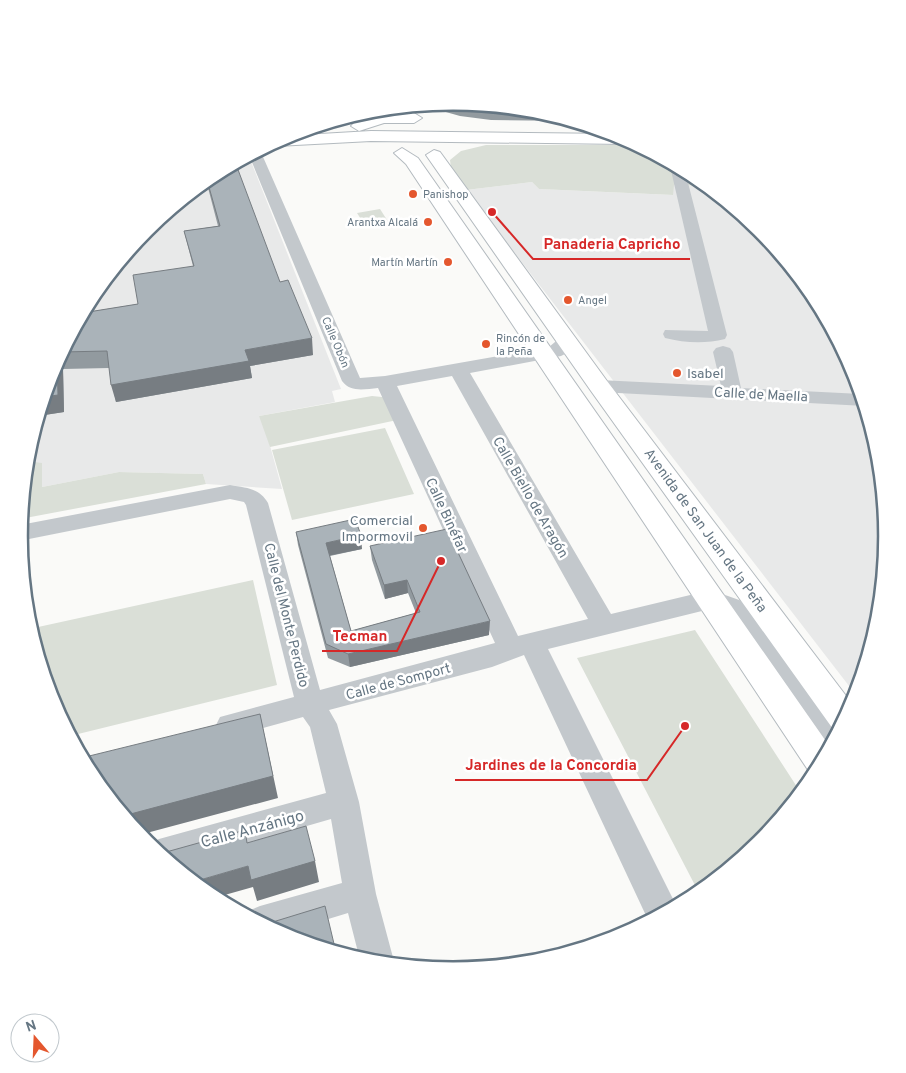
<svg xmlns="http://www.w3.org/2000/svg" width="906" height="1073" font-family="Overpass,sans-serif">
	<rect width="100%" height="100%" fill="#fafaf8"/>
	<path fill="#e8e9e9" d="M250,159L341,389L332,391L335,402L259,416L264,424L282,489L206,484L203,474L119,472L42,487L26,461L27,451L52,370L92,295L146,229L212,175L239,161Z
		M532,182L539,189L672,195L673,185L707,186L760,230L814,295L854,371L879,452L887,537L879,621L856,695L466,190Z"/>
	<path fill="#dadfd7" d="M486,145H637L694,176L707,186L674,185L673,195L539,189L532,182L466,190L451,168L450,160L461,151Z
		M380,209L389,223L366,227L357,213Z
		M372,396L392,398L402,419L270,447L259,416Z
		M385,428L414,494L292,520L272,450Z
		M26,461L42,463V487L119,472L203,474L206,484L20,519Z
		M253,580L277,685L70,736L52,702L29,629Z
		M695,630L801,793L760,844L699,893L577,658Z"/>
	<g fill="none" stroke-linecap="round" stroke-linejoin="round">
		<defs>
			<path id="secondary" d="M382,113H414L422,118L414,123H384L359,131L351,126L354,123Z
				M371,131L615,134L631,142L625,144L371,141L277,146L271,144L286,136Z
				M402,148L418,158L830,747L815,775L810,773L406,164L394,153Z
				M434,150L440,152L607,381L853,705L839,731L833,729L591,391L426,155Z"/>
		</defs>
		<use href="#secondary" stroke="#b3babf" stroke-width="2"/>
		<path fill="#c3c8cc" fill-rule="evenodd" d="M260,150L360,378L385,376L549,347L561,337H575L577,341C573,348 568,353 561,356L470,373L611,614L711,590L742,601L763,618L842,725L830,748L825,747L745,632L724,615L710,609L548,649L677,907L649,922L524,655L492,667L329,710L337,724L359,802L376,894L395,965L360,960L348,913L279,934L246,916L248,911L260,906L342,883L331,819L172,865L147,845L159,839L326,793L310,727L303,717L230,737L220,733L216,725L220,717L294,697L246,505L244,502L230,499L19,541L20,525L230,485C247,488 259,488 268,503L320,690L495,643L378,388C365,389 351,393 342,381L249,155ZM452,376L588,619L518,636L397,386Z
			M672,163L685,171L727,335L725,339C705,344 685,343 665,338L663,334L665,330L708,331L670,166Z
			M723,346L730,348L733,352L741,388L861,394L865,406L599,392L592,390L589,386L592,382L599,380L721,386L713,352L716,348Z"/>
		<use href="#secondary" fill="#fff" fill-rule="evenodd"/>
	</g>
	<path fill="#929a9f" d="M453,102L538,111L572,121L491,120L460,116L428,107L426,105Z
		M212,175L280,282L313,355L250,366L252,378L116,402L109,368L63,369L64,412L38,416L52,370L82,313L138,304L193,266L184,231L218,226L206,180Z
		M296,532L362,549L330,556L351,631L416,613L408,593L385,599L372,560L370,546L489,635L350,667L328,658L298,545Z"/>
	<path fill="#777d82" d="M312,338L313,355L250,366L252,378L116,402L111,385L245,350Z
		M59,357L63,369L64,412L38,416L44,397Z
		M361,535L362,549L327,556L326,543Z
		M407,580L408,593L385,599L384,585Z
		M490,621L489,635L350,667L348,654Z
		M260,714L278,798L139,835L123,816Z
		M315,861L319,882L257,901L253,887L214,898L193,882L248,866Z
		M335,948L336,952L328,950Z"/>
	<path fill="#aab3b9" stroke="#777d82" d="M237,167L280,282L288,280L312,338L245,350L249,361L111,385L107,351L62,352L82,313L138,304L133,275L194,266L184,231L220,226L207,180L212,175L225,168Z
		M57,360L58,395L44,397L52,370Z
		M355,519L361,535L326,543L351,631L420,612L407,580L384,585L370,546L447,529L490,621L348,654L326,644L296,532Z
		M260,714L273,776L123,816L92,778L81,758Z
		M306,826L315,861L251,880L248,866L193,882L159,854L245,830L247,843Z
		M325,906L335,948L328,950L287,938L263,925Z"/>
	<g fill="#e4572e" stroke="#fff" stroke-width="2">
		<circle cx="413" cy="194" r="5"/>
		<circle cx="428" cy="222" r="5"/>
		<circle cx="448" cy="262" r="5"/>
		<circle cx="568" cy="300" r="5"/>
		<circle cx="486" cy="344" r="5"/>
		<circle cx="677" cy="373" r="5"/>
		<circle cx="423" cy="528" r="5"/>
	</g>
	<g text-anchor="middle" stroke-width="5" stroke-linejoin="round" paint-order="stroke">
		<g font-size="11" fill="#657683" stroke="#fff" text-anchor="start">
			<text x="423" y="198">Panishop</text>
			<text x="418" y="226" text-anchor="end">Arantxa Alcalá</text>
			<text x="438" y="266" text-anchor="end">Martín Martín</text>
			<text x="578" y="304">Angel</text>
			<text x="496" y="342">Rincón de<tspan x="496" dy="13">la Peña</tspan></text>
		</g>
		<g font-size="11" fill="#657683" stroke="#fff">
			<text transform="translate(336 342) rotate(67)" y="4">Calle Obón</text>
		</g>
		<g font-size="14" fill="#657683" stroke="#fff" text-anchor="start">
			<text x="687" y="378">Isabel</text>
			<text x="413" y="525" text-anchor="end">Comercial<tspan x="413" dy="16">Impormovil</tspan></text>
		</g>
		<g font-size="14" fill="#657683" stroke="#fff">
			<text transform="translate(761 394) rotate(3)" y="5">Calle de Maella</text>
			<text transform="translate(531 497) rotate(60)" y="5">Calle Biello de Aragón</text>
			<text transform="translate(447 515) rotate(65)" y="5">Calle Binéfar</text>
			<text transform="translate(706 530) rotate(54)" y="5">Avenida de San Juan de la Peña</text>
			<text transform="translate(287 615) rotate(76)" y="5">Calle del Monte Perdido</text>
			<text transform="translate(398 681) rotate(-15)" y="5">Calle de Somport</text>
		</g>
		<g font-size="16" fill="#657683" stroke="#fff">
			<text transform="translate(252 828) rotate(-15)" y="6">Calle Anzánigo</text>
		</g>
	</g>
	<path d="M0 0H906V1073H0ZM28 536a425 425 0 1 1 850 0a425 425 0 1 1-850 0Z" fill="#fff" fill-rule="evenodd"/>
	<path fill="none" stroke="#657683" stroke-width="2.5" d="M28 536a425 425 0 1 1 850 0a425 425 0 1 1-850 0Z"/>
	<path fill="none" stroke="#d62828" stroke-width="2" d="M492 212L533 259H690M441 561L397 651H322M685 726L647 780H455"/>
	<g fill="#d62828" stroke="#fff" stroke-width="2">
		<circle cx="492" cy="212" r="5"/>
		<circle cx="441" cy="561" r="5"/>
		<circle cx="685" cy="726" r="5"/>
	</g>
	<g font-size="15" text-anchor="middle" font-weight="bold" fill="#d62828" stroke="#fff" stroke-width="5" stroke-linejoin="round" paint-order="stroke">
		<text x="612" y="249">Panaderia Capricho</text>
		<text x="360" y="641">Tecman</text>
		<text x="551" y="770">Jardines de la Concordia</text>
	</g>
	<g transform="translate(35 1038) rotate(341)"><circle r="24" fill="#ffffff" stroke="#c1c8cd"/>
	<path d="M0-4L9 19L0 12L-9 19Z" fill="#e4572e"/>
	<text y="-8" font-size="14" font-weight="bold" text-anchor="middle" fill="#657683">N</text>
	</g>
</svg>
